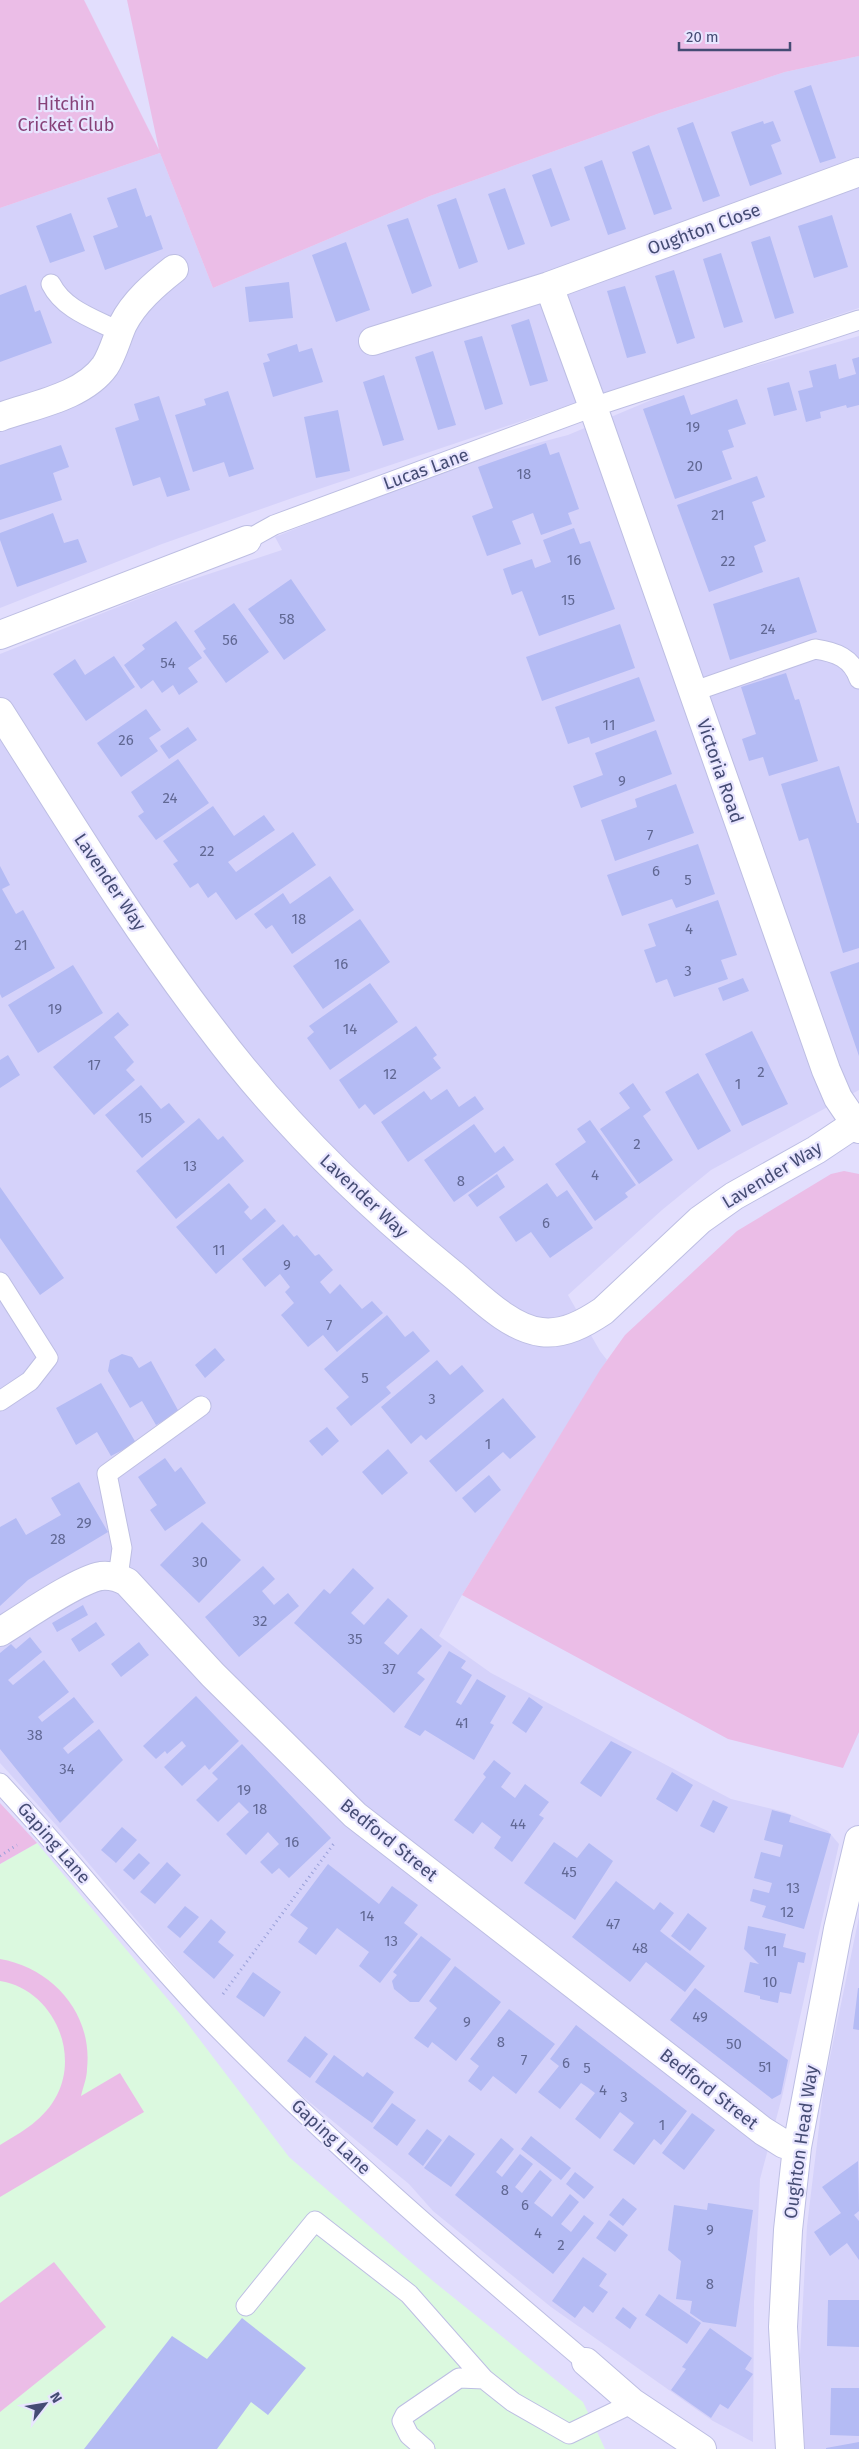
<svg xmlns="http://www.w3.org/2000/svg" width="859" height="2449" font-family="'Fira Sans',sans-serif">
	<rect width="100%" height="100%" fill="#e2defd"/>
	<path fill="#d5d2fa" d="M859,56V308L298,496L162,544L0,608V208L160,153L213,288L430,196L660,113L785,72Z
		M859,336V1090L711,1170L662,1210L568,1295L600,1351L607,1360L462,1595L439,1636L491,1673L731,1799L785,1812L828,1831L839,1844L782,2097L760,2179L754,2302L753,2442L713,2421L551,2307L433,2211L409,2184L272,2071L226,2026L57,1826L0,1763V654L163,589L282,550L275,537L387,492L499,453L568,435L687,385Z
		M859,1917V2449H805L800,2356L807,2226L824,2086Z"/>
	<path fill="#dbf9df" d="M37,1843L181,2015L289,2157L433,2281L583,2402L605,2449H0V1864Z"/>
	<path fill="#ebbde7" d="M0,0H84L159,150L127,0H859V56L785,72L660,113L430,196L213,288L160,153L0,208Z
		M844,1171L859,1174V1732L843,1768L728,1739L462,1595L600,1370L625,1335L737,1231L831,1174Z
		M0,1803L37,1843L0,1864Z
		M0,1959C53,1968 93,2014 87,2069C87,2078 83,2087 81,2096L120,2073L144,2112L0,2197V2145C22,2132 45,2119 57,2095C80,2050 51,1989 0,1981Z
		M54,2262L106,2327L0,2412V2303Z"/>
	<path fill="#b4bbf4" d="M811,85L836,158L820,163L794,91Z
		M763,121L764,124L773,121L781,141L771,145L782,174L750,186L731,132Z
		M693,122L720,196L703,202L677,128Z
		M649,145L672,209L654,215L632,152Z
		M602,160L626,229L608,235L584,167Z
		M551,168L570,220L551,227L532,175Z
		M136,188L146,217L151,215L163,249L105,270L93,236L118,227L107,198Z
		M505,188L525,244L508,250L488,194Z
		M456,198L478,262L459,269L437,205Z
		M71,213L85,251L50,263L36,226Z
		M832,215L848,267L814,278L798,226Z
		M408,218L432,286L412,294L387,225Z
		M770,236L794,313L775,319L751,242Z
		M346,242L370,310L336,322L312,255Z
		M721,253L743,322L724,328L703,259Z
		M674,270L695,338L677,344L655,276Z
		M289,282L293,318L249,322L245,287Z
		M26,285L35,312L40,310L52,343L0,362V295Z
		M625,286L646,353L627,358L607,291Z
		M529,319L548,381L530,386L511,325Z
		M482,336L503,404L485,410L464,341Z
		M297,344L299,352L312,348L323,382L273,397L263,363L270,361L267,354Z
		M433,351L456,425L438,430L415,357Z
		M859,357V405L847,408L846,405L820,412L821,418L806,422L798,391L813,387L809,371L836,364L839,379L856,374L852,359Z
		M384,375L404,440L383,446L363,382Z
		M789,382L797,410L774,416L767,388Z
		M228,391L254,469L229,477L224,462L193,472L175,415L206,405L204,399Z
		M684,395L691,415L737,399L746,424L728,430L734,447L722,451L732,479L675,499L643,409Z
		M159,396L190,490L167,497L160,477L133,486L115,428L139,420L134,404Z
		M338,410L350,471L316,478L304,417Z
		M546,443L550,455L559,452L579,509L568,513L572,524L541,535L533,513L512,521L521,544L487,556L472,516L493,508L478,467Z
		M61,445L69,467L53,473L62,500L0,520V465Z
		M757,476L765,497L752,502L766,541L754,546L763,572L709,592L677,505Z
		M53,513L64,543L78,539L87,562L17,587L0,540V533Z
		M574,528L580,544L590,541L615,609L539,636L522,591L512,595L503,569L532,559L535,568L551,562L543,540Z
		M799,577L817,632L730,660L713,604Z
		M291,579L326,630L284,660L248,609Z
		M234,603L269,652L226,683L203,651L206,649L194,631Z
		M176,621L202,658L188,668L198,682L179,695L173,685L162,693L153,680L141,689L124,665L145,649L142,645Z
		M620,624L635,668L542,701L526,657Z
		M114,656L135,687L86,721L53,674L75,659L85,675Z
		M786,673L795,700L799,699L818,761L769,776L763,757L749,761L742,739L756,734L741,687Z
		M639,677L655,721L591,744L589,737L568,744L555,707Z
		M146,709L161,730L149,738L158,751L121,777L97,743Z
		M188,727L197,740L169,759L160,746Z
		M656,730L672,774L581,808L573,786L603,775L595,753Z
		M178,759L209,803L156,840L138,816L144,812L131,792Z
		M839,766L857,823H859V948L843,953L808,838L799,841L781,784Z
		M676,784L694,833L615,861L601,820L637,807L635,799Z
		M213,806L234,836L264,815L275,830L228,862L236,872L293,832L316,865L236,920L216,892L208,898L198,883L190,888L173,864L178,861L163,841Z
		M698,844L715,894L676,908L672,899L622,916L607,875Z
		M0,866L10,885L2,889L16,914L23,910L55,968L2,998L0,994Z
		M330,876L354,910L292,954L272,925L266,929L254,914L283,893L290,904Z
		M718,900L737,955L721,960L728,979L674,997L667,979L656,983L644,950L656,946L648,924Z
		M360,919L390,962L323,1009L293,966Z
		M859,962V1056L830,972Z
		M73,965L103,1013L38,1053L8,1005Z
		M743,978L749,991L723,1001L718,988Z
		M370,983L398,1022L330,1070L307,1038L314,1032L309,1026Z
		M118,1012L129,1025L114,1037L134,1062L126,1070L135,1080L94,1115L53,1067Z
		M416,1026L437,1055L433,1058L441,1068L374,1115L365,1104L359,1109L339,1080Z
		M752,1031L788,1104L742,1126L705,1054Z
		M8,1055L20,1075L0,1088V1060Z
		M698,1073L731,1131L698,1150L665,1092Z
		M633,1083L651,1110L643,1116L673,1160L639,1184L600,1129L630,1108L619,1093Z
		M141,1085L161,1109L169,1103L185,1122L142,1158L105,1115Z
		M447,1089L459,1107L475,1096L484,1109L408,1162L381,1122L424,1091L431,1100Z
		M199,1118L218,1140L223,1136L244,1161L176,1219L136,1171Z
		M590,1120L636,1185L625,1193L628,1197L595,1221L555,1164L586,1142L577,1129Z
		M474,1124L495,1153L504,1146L514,1160L454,1202L424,1160Z
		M497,1174L505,1187L477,1207L468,1195Z
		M229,1183L249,1207L244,1212L251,1220L265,1208L276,1221L216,1274L176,1227Z
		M547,1183L557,1197L567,1190L593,1228L550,1258L531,1232L516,1242L499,1217Z
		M0,1187L64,1278L40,1295L0,1238Z
		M283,1224L294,1237L297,1235L315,1256L319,1254L333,1270L320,1282L330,1294L340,1284L362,1309L372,1301L383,1313L337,1352L323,1335L308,1347L281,1315L294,1303L285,1292L290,1287L280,1274L265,1287L242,1259Z
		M387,1315L405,1337L413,1331L430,1351L386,1387L391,1393L351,1426L336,1408L349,1397L324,1369Z
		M215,1348L225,1360L205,1378L195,1365Z
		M122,1354L132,1357L139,1368L151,1361L179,1412L156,1425L142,1401L130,1408L108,1371L110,1360Z
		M437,1360L450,1375L462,1365L484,1391L426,1440L421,1435L411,1444L381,1407Z
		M101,1383L136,1443L111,1456L97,1432L76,1445L56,1408Z
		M503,1398L536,1437L510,1459L503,1452L456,1492L429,1461Z
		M327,1427L339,1441L322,1456L309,1441Z
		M388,1449L408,1473L382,1495L362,1472Z
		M165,1458L175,1472L181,1467L206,1503L165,1531L150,1510L157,1505L138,1477Z
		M489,1475L501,1490L475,1513L462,1498Z
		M79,1482L108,1532L28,1580L0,1606V1527L16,1518L26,1535L61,1515L51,1498Z
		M202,1522L241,1560L199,1603L160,1565Z
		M263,1566L275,1579L262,1591L274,1605L288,1593L299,1606L239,1657L205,1617Z
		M353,1568L374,1588L351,1613L364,1625L388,1598L408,1616L384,1643L398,1655L421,1628L442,1646L417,1673L425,1679L394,1713L294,1623L324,1589L330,1594Z
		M83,1605L88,1615L57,1632L52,1623Z
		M96,1622L105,1635L79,1652L71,1639Z
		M30,1637L42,1652L8,1680L13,1685L44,1660L69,1692L38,1717L42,1722L74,1697L94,1722L63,1748L68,1754L99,1729L123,1760L60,1823L0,1749V1653L11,1644L16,1649Z
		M139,1642L149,1655L121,1677L111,1664Z
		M449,1651L466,1661L461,1668L472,1675L456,1702L461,1705L477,1679L506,1696L490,1723L494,1725L474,1760L425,1730L420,1736L404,1727Z
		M196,1696L239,1741L209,1770L205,1765L182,1786L164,1767L186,1746L182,1741L167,1754L165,1751L156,1759L143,1746Z
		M529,1697L543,1707L526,1733L512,1723Z
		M611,1741L632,1752L601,1797L580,1783Z
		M242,1744L331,1838L289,1878L279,1868L272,1874L260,1862L279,1844L268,1832L246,1855L226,1834L249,1812L239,1802L218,1822L196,1800L218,1779L212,1773Z
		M494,1760L511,1773L501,1787L515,1798L525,1784L549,1802L539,1815L544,1818L512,1862L494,1848L501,1837L482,1822L473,1834L454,1820L486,1777L483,1774Z
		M672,1772L693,1785L677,1812L656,1799Z
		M713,1800L728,1807L714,1833L700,1826Z
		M772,1810L791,1815L789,1822L831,1834L804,1929L762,1917L766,1906L750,1901L753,1889L769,1893L772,1883L754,1878L761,1852L780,1857L783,1845L764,1840Z
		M122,1827L137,1840L116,1863L101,1850Z
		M554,1842L577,1858L589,1843L613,1861L575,1920L524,1883Z
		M139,1853L150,1863L134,1880L123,1870Z
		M167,1862L181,1875L155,1904L140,1892Z
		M328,1864L379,1904L392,1886L418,1905L404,1923L418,1934L380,1983L359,1966L369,1952L337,1928L316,1955L298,1942L308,1928L290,1915Z
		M616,1881L654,1910L660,1902L674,1913L660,1931L705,1966L685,1992L646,1962L630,1982L572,1937Z
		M185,1906L199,1917L180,1938L167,1927Z
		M688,1913L707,1928L690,1951L671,1936Z
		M211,1919L226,1932L218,1942L234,1955L214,1979L183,1952Z
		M748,1926L786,1934L783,1947L806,1953L804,1963L798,1962L791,1994L780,1992L778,2003L760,1999V1996L744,1992L750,1962L759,1964L744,1949Z
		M421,1936L451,1959L419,2002H410L394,1989L392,1981L397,1975L393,1972Z
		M455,1966L501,2002L456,2061L432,2042L428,2048L414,2038L437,2008L429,2001Z
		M253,1972L281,1992L264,2017L236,1997Z
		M695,1988L788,2060L781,2094L772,2099L670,2020Z
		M858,1988H859V2030L853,2029Z
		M509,2009L555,2044L516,2094L493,2076L481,2091L468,2081L479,2066L470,2059Z
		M576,2025L687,2111L661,2145L654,2139L634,2165L613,2150L634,2123L620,2112L600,2139L575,2119L595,2093L587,2087L581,2083L560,2109L538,2092L559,2066L550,2059Z
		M305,2036L328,2054L310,2078L287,2061Z
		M334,2055L363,2077L367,2072L394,2092L372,2123L315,2082Z
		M392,2103L416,2120L397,2146L373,2128Z
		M692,2113L715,2130L684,2170L662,2153Z
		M427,2129L442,2140L423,2166L408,2154Z
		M449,2135L475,2154L451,2187L424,2168Z
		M531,2136L571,2168L561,2180L521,2149Z
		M501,2138L514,2149L496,2172L502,2177L520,2154L533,2164L515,2187L522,2193L540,2170L552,2180L534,2203L552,2217L570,2194L579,2202L561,2224L571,2232L584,2215L594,2223L553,2274L455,2195Z
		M858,2161L859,2211L854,2215L859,2221V2260L847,2243L830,2256L814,2232L841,2213L822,2187Z
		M575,2172L594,2187L584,2199L566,2184Z
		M623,2198L637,2209L623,2226L609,2215Z
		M708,2203L753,2210L736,2327L703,2322L690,2313L692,2301L676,2299L681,2261L668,2250L674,2205L707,2210Z
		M609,2220L628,2235L615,2252L596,2238Z
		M583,2257L607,2274L599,2286L608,2292L593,2313L584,2306L575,2318L552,2301Z
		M659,2294L701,2323L687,2344L645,2315Z
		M828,2300H859V2347L827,2346Z
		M623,2307L637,2318L630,2329L615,2318Z
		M242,2318L306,2368L268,2415L251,2402L217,2449H84L172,2336L207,2359Z
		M710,2328L752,2358L745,2369L753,2374L728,2409L720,2404L711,2418L671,2390L686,2369L682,2367Z
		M831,2388H859V2436L830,2435Z
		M859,2442V2449H826V2448Z"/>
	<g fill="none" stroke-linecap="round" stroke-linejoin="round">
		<defs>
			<path id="lane" d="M51,284C64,310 95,319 120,332
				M247,540L274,525L593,407L859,320
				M692,692L815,649C836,652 852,658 859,679
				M0,1282L48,1358L30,1381L0,1401
				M118,1577L122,1548L107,1474L201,1406
				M0,1783C71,1859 134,1941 206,2016C325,2139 455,2251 586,2362
				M246,2306L315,2221L409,2294L484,2379L513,2402L569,2434L633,2403
				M425,2449L409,2435L402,2421L405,2415L459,2378L484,2379"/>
			<path id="street" d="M859,172L549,286L593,407L826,1070L838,1098L859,1129
				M373,341L549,286
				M0,417C33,405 83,397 105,366C113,354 117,337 123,324C134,302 155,284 174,269
				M0,635L247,540
				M0,712C68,819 134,928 211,1028C280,1120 362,1201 451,1273C476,1293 508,1328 541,1332C564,1335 585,1323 603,1311L700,1220L734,1196L816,1150L855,1124
				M0,1632C23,1618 77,1580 101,1576C111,1575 118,1577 127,1582L213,1675L355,1815L763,2131L784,2144L797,2147
				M586,2362L633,2403L702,2449
				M790,2449L783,2327L788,2230L797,2147L838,1929L859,1840"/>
		</defs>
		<use href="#lane" stroke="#bdbee3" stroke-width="21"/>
		<use href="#street" stroke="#bdbee3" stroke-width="30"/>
		<path stroke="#989fd8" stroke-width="3" stroke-dasharray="1 4" stroke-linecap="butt" d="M0,1856L17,1845
			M223,1994L335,1842"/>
		<use href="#lane" stroke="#fff" stroke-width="19"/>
		<use href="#street" stroke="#fff" stroke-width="28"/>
	</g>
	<g text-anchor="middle" stroke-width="4.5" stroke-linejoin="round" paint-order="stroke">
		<g font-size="15" fill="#616894">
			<text x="693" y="432">19</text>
			<text x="695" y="471">20</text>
			<text x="524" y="479">18</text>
			<text x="718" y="520">21</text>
			<text x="574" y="565">16</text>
			<text x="728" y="566">22</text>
			<text x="568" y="605">15</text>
			<text x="287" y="624">58</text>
			<text x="768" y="634">24</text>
			<text x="230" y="645">56</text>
			<text x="168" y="668">54</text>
			<text x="609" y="730">11</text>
			<text x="126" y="745">26</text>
			<text x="622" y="786">9</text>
			<text x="170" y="803">24</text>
			<text x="650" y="840">7</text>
			<text x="207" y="856">22</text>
			<text x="656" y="876">6</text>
			<text x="688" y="885">5</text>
			<text x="299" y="924">18</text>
			<text x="689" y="934">4</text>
			<text x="21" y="950">21</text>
			<text x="341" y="969">16</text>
			<text x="688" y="976">3</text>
			<text x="55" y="1014">19</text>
			<text x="350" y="1034">14</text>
			<text x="94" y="1070">17</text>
			<text x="761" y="1077">2</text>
			<text x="390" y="1079">12</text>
			<text x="738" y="1089">1</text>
			<text x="145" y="1123">15</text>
			<text x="637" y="1149">2</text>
			<text x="190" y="1171">13</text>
			<text x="595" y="1180">4</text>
			<text x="461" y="1186">8</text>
			<text x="546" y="1228">6</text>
			<text x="219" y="1255">11</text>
			<text x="287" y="1270">9</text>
			<text x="329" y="1330">7</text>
			<text x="365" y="1383">5</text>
			<text x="432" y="1404">3</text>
			<text x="488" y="1449">1</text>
			<text x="84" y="1528">29</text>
			<text x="58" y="1544">28</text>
			<text x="200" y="1567">30</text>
			<text x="260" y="1626">32</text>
			<text x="355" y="1644">35</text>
			<text x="389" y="1674">37</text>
			<text x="462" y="1728">41</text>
			<text x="35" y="1740">38</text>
			<text x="67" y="1774">34</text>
			<text x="244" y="1795">19</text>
			<text x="260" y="1814">18</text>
			<text x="518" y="1829">44</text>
			<text x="292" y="1847">16</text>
			<text x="569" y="1877">45</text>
			<text x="793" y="1893">13</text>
			<text x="787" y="1917">12</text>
			<text x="367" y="1921">14</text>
			<text x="613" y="1929">47</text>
			<text x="391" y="1946">13</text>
			<text x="640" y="1953">48</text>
			<text x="771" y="1956">11</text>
			<text x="770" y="1987">10</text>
			<text x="700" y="2022">49</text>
			<text x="467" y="2027">9</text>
			<text x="501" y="2047">8</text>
			<text x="734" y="2049">50</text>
			<text x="524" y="2065">7</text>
			<text x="566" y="2068">6</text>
			<text x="765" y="2072">51</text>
			<text x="587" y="2073">5</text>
			<text x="603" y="2095">4</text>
			<text x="624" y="2102">3</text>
			<text x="662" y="2130">1</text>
			<text x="505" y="2195">8</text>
			<text x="525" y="2210">6</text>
			<text x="710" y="2235">9</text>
			<text x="538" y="2238">4</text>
			<text x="561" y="2250">2</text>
			<text x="710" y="2289">8</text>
		</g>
		<g font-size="18" fill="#874279" stroke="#e8e5ff">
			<text x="66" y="110">Hitchin<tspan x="66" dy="21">Cricket Club</tspan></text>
		</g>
		<g font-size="18" fill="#454c74" stroke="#e8e5ff">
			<text transform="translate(704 229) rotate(-20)" y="6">Oughton Close</text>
			<text transform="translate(426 469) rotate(-20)" y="6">Lucas Lane</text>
			<text transform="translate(720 771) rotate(71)" y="6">Victoria Road</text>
			<text transform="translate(110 882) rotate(56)" y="6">Lavender Way</text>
			<text transform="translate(772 1175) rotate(-31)" y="6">Lavender Way</text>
			<text transform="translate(364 1196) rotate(43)" y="6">Lavender Way</text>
			<text transform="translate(389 1840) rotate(39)" y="6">Bedford Street</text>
			<text transform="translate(54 1843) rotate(49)" y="6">Gaping Lane</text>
			<text transform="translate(709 2089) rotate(38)" y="6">Bedford Street</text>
			<text transform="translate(331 2137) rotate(43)" y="6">Gaping Lane</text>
			<text transform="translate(801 2142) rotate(-82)" y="6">Oughton Head Way</text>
		</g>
	</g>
	<g transform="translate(45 2404) rotate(59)" stroke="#e8e5ff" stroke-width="4" paint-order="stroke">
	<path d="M0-4L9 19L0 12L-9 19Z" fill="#454c74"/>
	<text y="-8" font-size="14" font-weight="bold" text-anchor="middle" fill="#454c74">N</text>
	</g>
	<path d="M679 42v8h111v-8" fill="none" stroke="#454c74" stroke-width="2.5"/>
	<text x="686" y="42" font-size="15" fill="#454c74" stroke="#e8e5ff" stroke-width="4" paint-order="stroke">20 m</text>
</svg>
